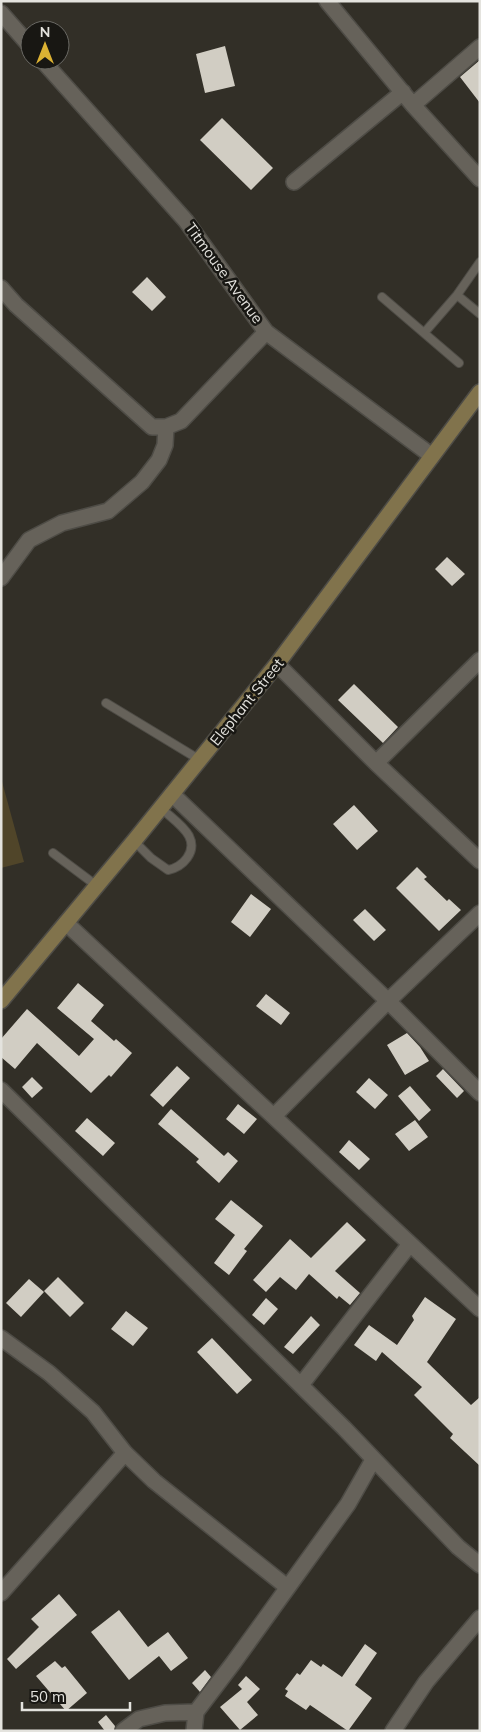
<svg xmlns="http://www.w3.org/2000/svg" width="481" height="1732" font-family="Mulish,sans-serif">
	<rect width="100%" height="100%" fill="#322f27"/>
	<path fill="#504529" d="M1,778L24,862L1,868Z"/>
	<path fill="#d1cdc3" d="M225,46L235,86L205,93L196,54Z
		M480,60V103L460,77Z
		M222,118L273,168L251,190L200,140Z
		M147,277L166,297L152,311L132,292Z
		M447,557L465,574L452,586L435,569Z
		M354,684L398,727L383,743L338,700Z
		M354,805L378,831L357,850L333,824Z
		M417,867L427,877L424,879L447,901L449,899L461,910L439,931L396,888Z
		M251,894L271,909L250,937L231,922Z
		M365,909L386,930L374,941L353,920Z
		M78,983L104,1005L91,1021L114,1041L116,1039L132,1053L111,1077L109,1075L91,1093L37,1043L15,1069L1,1057V1039L27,1009L79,1056L94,1039L57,1008Z
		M266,994L290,1013L281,1025L256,1006Z
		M407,1033L420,1047L429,1061L405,1075L387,1045Z
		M177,1066L190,1078L163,1107L150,1095Z
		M443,1069L464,1091L457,1098L436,1076Z
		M32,1077L43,1088L32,1098L22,1087Z
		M369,1078L388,1095L375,1109L356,1092Z
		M410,1086L431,1110L419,1121L398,1096Z
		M238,1104L257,1119L244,1134L226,1119Z
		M171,1109L224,1156L228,1152L238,1161L219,1183L196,1162L199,1159L158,1124Z
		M87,1118L115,1143L103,1156L75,1131Z
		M415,1120L428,1137L409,1151L395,1134Z
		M349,1140L370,1159L359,1170L339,1152Z
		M231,1200L263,1226L244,1249L247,1251L229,1275L214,1263L235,1235L215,1219Z
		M347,1222L366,1240L335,1271L360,1293L350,1305L339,1296L337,1299L309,1274L296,1290L280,1277L266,1292L253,1280L290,1239L311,1258Z
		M58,1277L84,1303L70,1317L44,1291Z
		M29,1279L44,1292L21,1317L6,1303Z
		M425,1297L456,1319L427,1362L471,1405L480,1397V1466L450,1438L453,1434L414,1395L422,1387L382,1352L376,1361L354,1345L369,1325L397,1345L414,1320L412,1316Z
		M266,1298L278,1309L264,1325L252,1315Z
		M126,1311L148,1328L133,1346L111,1329Z
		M311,1316L320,1325L293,1354L284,1347Z
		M212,1338L252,1380L237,1394L197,1352Z
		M59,1594L77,1615L16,1669L7,1659L39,1627L31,1619Z
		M119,1610L148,1647L168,1632L188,1658L171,1671L159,1656L129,1680L91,1632Z
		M365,1644L377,1653L355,1685L372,1698L348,1731L310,1705L306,1710L285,1696L288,1691L285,1689L297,1673L300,1675L311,1660L321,1667L323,1664L342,1677Z
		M55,1661L62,1668L65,1666L87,1693L66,1711L36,1676Z
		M205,1670L211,1677L200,1692L192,1683Z
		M246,1676L260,1689L247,1702L258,1715L240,1730L220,1707L242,1689L238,1685Z
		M106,1715L115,1726L114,1731H105L98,1722Z"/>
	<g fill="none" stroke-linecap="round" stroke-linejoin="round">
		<defs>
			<path id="lane" d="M457,295L480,314
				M382,297L424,333L457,295L480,262
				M424,333L459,363
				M106,703L200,760
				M134,841L151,858L168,870C183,867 197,852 189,836C183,825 169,816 161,808
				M53,853L97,886"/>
			<path id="street" d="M327,1L413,105L480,179
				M1,13L30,46
				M42,60L186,221L266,332L432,456
				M413,105L480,47
				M294,182L403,92
				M1,288L16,305L152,427H166L181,421L266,332
				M1,578L29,540L62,523L108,511L142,482L159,460L165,445L166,427
				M277,664L376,763L480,861
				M376,763L480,660
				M172,794L388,1001L480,1093
				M66,923L480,1309
				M1,1090L344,1428L458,1547L480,1565
				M274,1116L388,1001L480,913
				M1,1338L49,1373L93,1412L125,1453L154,1481L287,1587
				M301,1385L410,1244
				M1,1593L125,1453
				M123,1731L139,1719L165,1713L196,1712
				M194,1731L196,1712L234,1662L348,1504L373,1460
				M393,1731L426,1682L480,1618"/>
			<path id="secondary" d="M1,1001L134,841L277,664L480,392"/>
		</defs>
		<use href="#lane" stroke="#4e4c46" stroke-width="10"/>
		<use href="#street" stroke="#4e4c46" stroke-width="18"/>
		<use href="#secondary" stroke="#4e4c46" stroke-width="18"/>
		<use href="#lane" stroke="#66625a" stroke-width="8"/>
		<use href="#street" stroke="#66625a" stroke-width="15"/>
		<use href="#secondary" stroke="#81734c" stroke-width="15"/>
	</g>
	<g text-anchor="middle" stroke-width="5" stroke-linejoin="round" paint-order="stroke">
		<g font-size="15" fill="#e4e3de" stroke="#181713">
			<text transform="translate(224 273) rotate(54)" y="5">Titmouse Avenue</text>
			<text transform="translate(247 702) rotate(-51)" y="5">Elephant Street</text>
		</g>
	</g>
	<rect width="481" height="1732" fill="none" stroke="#e4e3de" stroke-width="5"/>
	<g transform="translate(45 45)"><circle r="24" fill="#181713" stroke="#6a6964"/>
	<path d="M0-4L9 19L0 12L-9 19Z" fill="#dcb233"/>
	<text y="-8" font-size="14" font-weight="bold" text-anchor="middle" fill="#e4e3de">N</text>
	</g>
	<path d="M22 1702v8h108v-8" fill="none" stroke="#e4e3de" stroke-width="2.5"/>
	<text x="30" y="1702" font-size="15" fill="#e4e3de" stroke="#181713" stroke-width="4" paint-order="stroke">50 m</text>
</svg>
